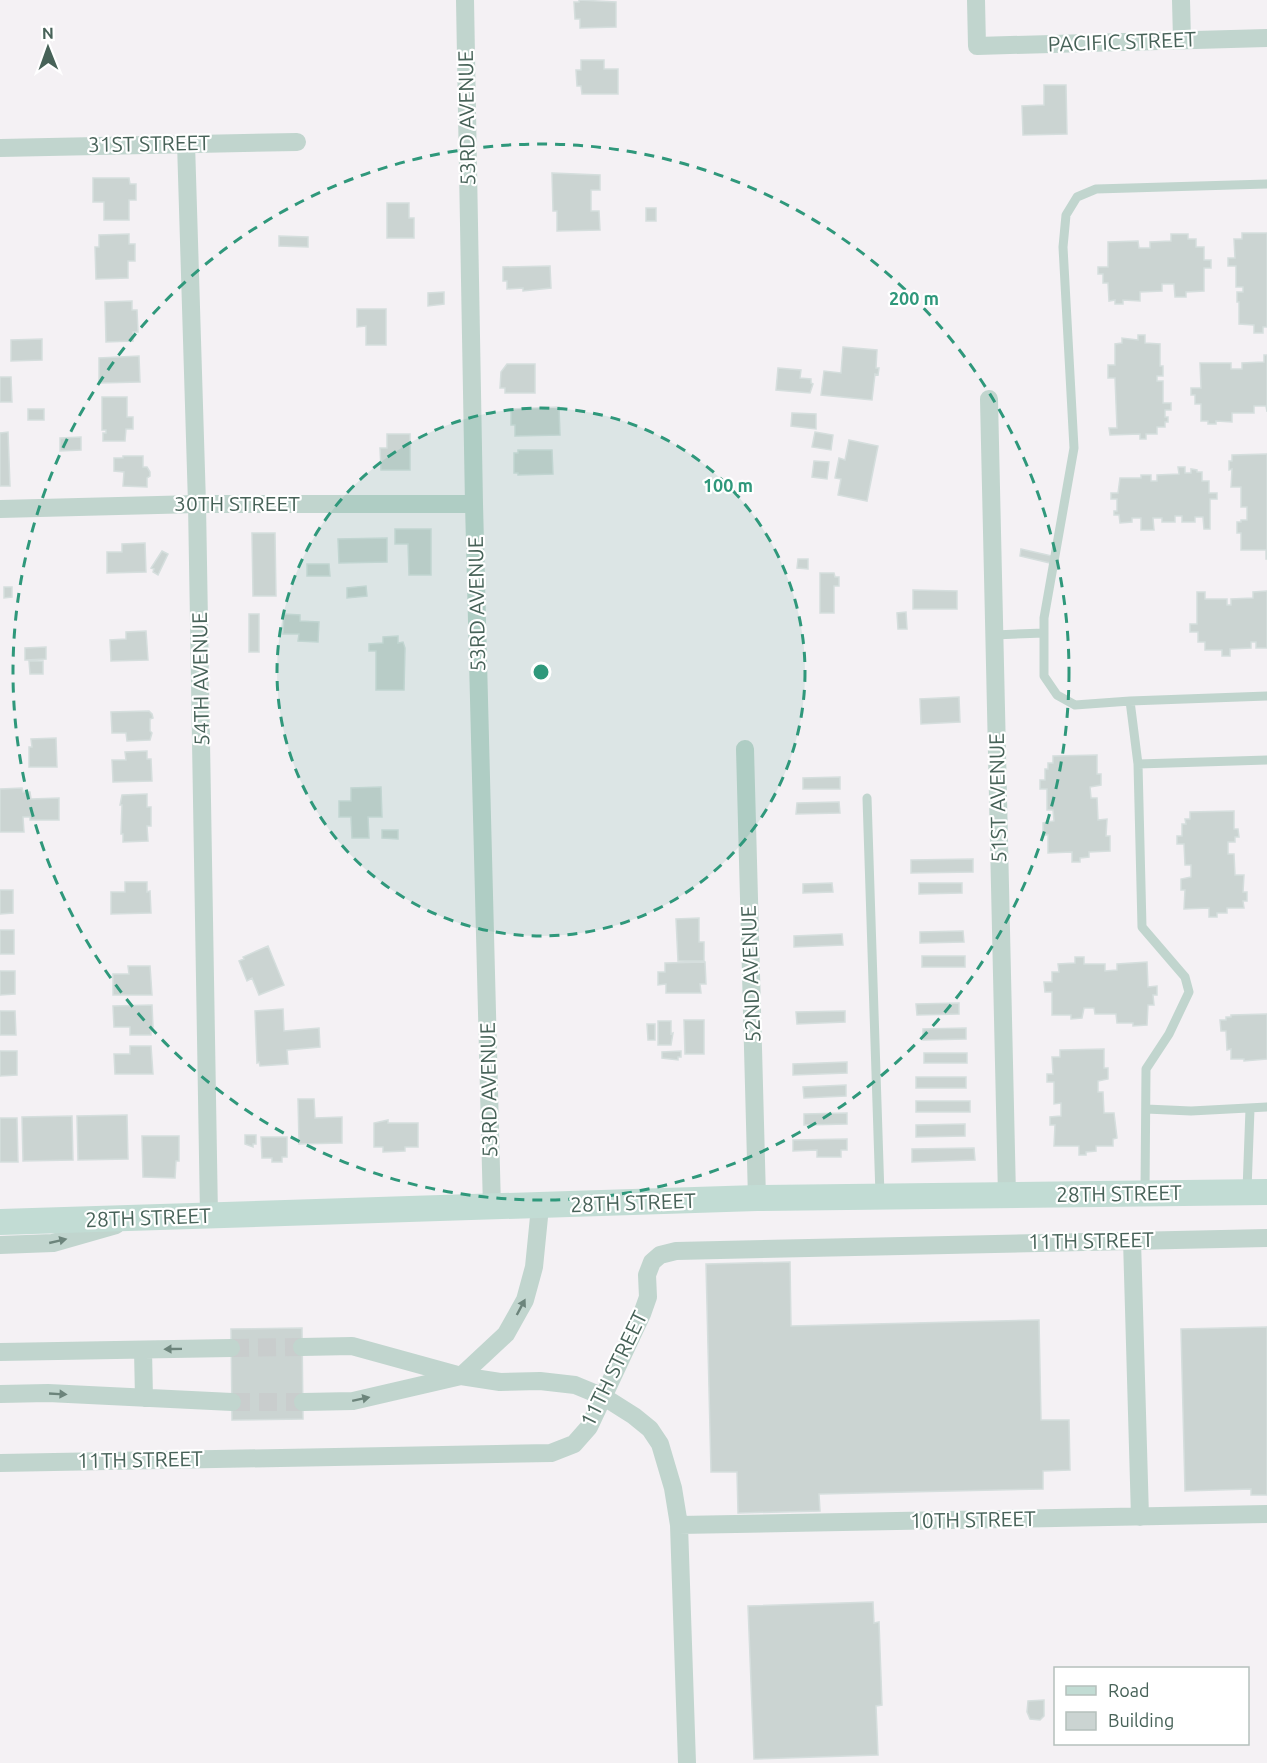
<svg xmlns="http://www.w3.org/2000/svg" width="1267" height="1763" font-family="Ubuntu,sans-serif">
	<rect width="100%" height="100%" fill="#f4f1f4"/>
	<path fill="#cbd4d2" stroke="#d5dedd" stroke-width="1.5" d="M579,0L616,2V27L580,28V19H575L574,2H579Z
		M581,60H604V69H618V94H582L581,86H577L576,70H581Z
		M1044,85H1066L1067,134L1023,135L1022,106L1044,105Z
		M552,173L600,175V190H591V211H599L600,230L557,231V211H553Z
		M93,178H129L130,184H136V200H129V220H104V202H93Z
		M387,203H409V218H414V238H387Z
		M646,208H656V221H646Z
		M1242,233H1267V327H1263V333H1254V325L1239,324V302H1237V292H1243V287H1236V266H1228V258H1235L1234,239H1242Z
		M129,234V244H135V261H128V278L96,279L95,247H99V235Z
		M1171,234H1188V239H1196V247H1204V260H1211V268H1204V291L1186,292V297H1175L1174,284H1162V291L1140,292V301L1123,300V304H1115V300L1109,301L1108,283H1103V274H1098V267H1108V242L1138,241L1139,248H1150V242L1171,241Z
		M279,236L308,237V247L279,246Z
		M550,266L551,288L523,291V288L507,289V281H503V267Z
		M444,292V304L428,306V293Z
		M132,301V310H137L138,332H133V341L106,342L105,302Z
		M357,309H386V345H366V326L357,327Z
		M1138,335H1145V343L1160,344V366H1163V376H1157V381H1163V403H1171V410H1165V417H1168V422H1165V427H1157V434H1146V439H1140V434L1110,435L1109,428H1117L1115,378H1108V365H1115V344L1122,343V338L1138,340Z
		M42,339V360L11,361V340Z
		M843,347L877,350L876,368H879L878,375L875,374L872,400L821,395L824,371L841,373Z
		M1264,355H1267V412L1266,406H1254V413H1232V422L1216,421V424H1208V421H1201V404H1195V395H1191V388H1201L1200,363H1231V369H1242V363L1264,362Z
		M139,356L140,382L99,383V358Z
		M507,364H535V393H505V388H500L501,372Z
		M778,368L801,370L800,378L811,379V383L813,384L810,393L776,390Z
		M0,377H11L12,402H0Z
		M102,397H127V417H133V429H126L125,441H103V433H106V430H102Z
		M559,407L560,435L515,436V425H511V409Z
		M28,409H44V420H28Z
		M792,413L816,414V429L791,426Z
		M8,432L10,486H0V433Z
		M815,432L833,435L831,450L812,447Z
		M387,434H410V470H381L380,448H387Z
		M81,437V450L60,451V438Z
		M849,440L878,446L867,501L838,495L841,479L835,478L839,458L845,460Z
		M518,450H552L553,474L518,475V473H514V453H518Z
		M1267,454V559H1266V550H1241V533H1237V522H1241V520H1247V507H1241V487H1231L1232,469L1229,470V461H1232V455Z
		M123,456H143V467H147L150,472V476L147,478V487L123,486L124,472L114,471V458H123Z
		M814,461L829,462L827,479L812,477Z
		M1178,467H1185V473H1191V469L1197,470V472H1202V481H1209V493H1217V499H1210V529H1204L1203,517H1195V522H1182V516H1175V522H1162V518H1153L1154,530H1141V518H1132V522L1120,523L1119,515H1114V511H1117V499H1111V493H1118L1120,478H1141V475H1151V481H1157V475L1179,474Z
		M395,529H431V575H409L408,544H395Z
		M252,533H275L276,596H253Z
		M387,538V562L339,563L338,539Z
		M145,543L146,572L107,573V552H122V544Z
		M1021,549L1052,556L1050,563L1020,556Z
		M162,551L168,554L158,575L153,572L154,569L151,568Z
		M798,559H808V569L797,568Z
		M307,564H329L330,576H307Z
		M820,573H834L835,577H839V586H834V613H820Z
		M366,586L367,596L347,598V588Z
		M4,587H12V597L4,598Z
		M913,590L957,591V609H913Z
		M1267,591V648H1256V642H1251V648L1230,649V656H1222V650H1205V642H1198V632H1190V624H1197V592H1205V599H1227V605H1231V599L1253,598V592Z
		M906,612L907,629H898L897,613Z
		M249,614H259V652H249Z
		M284,614L300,615V621L319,622L318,642L298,641L299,634H283Z
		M146,631L148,660L111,661L110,640L126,639V632Z
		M398,636V643L403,642L405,648L404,690H376V651H369V644L383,643V637Z
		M46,647V659L25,660V648Z
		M29,661H43V674H30Z
		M959,697L960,722L921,724L920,699Z
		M149,711L152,714L153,718L150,719V731L152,733L150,740L127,741L126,733H112L111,712Z
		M56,738L57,767H29V747H32L31,739Z
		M147,751V759H151L152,781L113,782L112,760H126L125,752Z
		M1097,755V774H1101V785L1090,787L1091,798H1097L1098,820L1107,819L1106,836H1110V851L1089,852V857L1080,858V862H1072V852L1048,853V835H1043V823L1054,821L1053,810H1047V789H1040V780H1045V769H1048V763H1053V756Z
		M840,777V789H803V778Z
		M381,787L382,817H368L369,838H352L351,817H339V801H351V788Z
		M22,788L23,792H30L31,799L59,798V820H30V817H23L24,832H0V789Z
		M147,794V807H151V826H147L148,841L123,842V834H121L122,805H120L122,795Z
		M839,802L840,813L796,814L797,803Z
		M1234,811V829H1238L1239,837H1235V842H1228V854H1234L1235,875H1244L1243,892H1247V901H1243L1244,908H1227V913H1217V917H1209V908L1184,909L1185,890H1181V879L1191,877V865H1185L1184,844H1177V836H1182V824H1186L1185,819H1190V812Z
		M382,830H398V839L382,838Z
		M973,859V872L911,873V860Z
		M125,882H147V892L150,891L151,913L111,914V892H125Z
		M832,883L833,892L803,893V884Z
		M919,883H962V893L919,894Z
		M0,890H13V913L0,914Z
		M699,918V942H704V961H678L676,919Z
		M0,930H14V954H0Z
		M963,931L964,942L920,943V932Z
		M842,934L843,945L794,947V936Z
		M268,946L284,985L259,995L252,978L247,981L239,961L244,959L243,957Z
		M922,956H965V967H922Z
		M1075,957H1084V964H1105V971L1117,970V964L1147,962L1148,987L1157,986V995H1153L1154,1005H1148L1147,1025L1133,1026V1023H1117L1116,1014H1095L1094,1008H1084L1082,1018L1071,1019V1015H1052V992H1045L1044,982H1052V972H1059L1058,964L1075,963Z
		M705,962L706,984H700L701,993H666V984L658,985V972H665V963Z
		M128,966H150L152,995H113V974H129Z
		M0,971H15V994L0,995Z
		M959,1003V1014L917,1015L916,1004Z
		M152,1005L153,1027H151V1035H130V1027H114L113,1006Z
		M283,1009L284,1031L319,1028L320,1047L287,1050L288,1064L260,1066L259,1062L257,1063L255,1011Z
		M0,1011H15L16,1035H0Z
		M845,1011V1022L797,1024L796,1012Z
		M1267,1014V1059L1244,1061V1059H1231V1049L1227,1050L1226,1031H1221L1220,1020H1226V1017H1231V1015Z
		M684,1020H704V1054H685Z
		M658,1021H671V1034L673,1033L671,1045H658Z
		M647,1024H655V1040H648Z
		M966,1028V1039L923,1040V1029Z
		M130,1046H151L153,1074H115L114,1054H130Z
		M1104,1049V1068H1108V1079L1098,1081V1092H1103L1104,1113H1114L1117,1138L1113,1139V1146H1096V1151L1086,1152V1155H1079V1146H1054L1055,1125H1050V1117L1061,1116V1103L1054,1104V1082H1047V1074H1053L1052,1057H1060V1050Z
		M0,1051H17V1075L0,1076Z
		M681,1051V1057H678V1060L662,1058V1052Z
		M924,1053H967V1063H924Z
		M847,1062V1073L793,1075V1064Z
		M916,1077H966V1088H916Z
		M846,1085V1096L804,1098L803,1087Z
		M298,1099H314L315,1118L342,1117V1143L299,1144Z
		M916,1101H970V1112H916Z
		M847,1113V1124L804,1125V1114Z
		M127,1115L128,1159L78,1160L77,1116Z
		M72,1116L73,1160L23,1161L22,1117Z
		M0,1118H17L18,1162H0Z
		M388,1120V1123H418V1147H405V1151L383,1152V1147H374V1123Z
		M965,1124V1136L916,1137V1125Z
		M245,1135H256V1144H253V1147L245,1144Z
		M142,1136H179V1161H176L175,1178L143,1177Z
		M261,1137H287V1157H282V1162H272V1158H262Z
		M847,1139V1150H841V1157H817V1150L793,1151V1140Z
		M974,1148L975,1160L912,1162V1149Z
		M790,1262L791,1326L1039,1320L1041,1420H1069L1070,1470L1043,1471V1489L819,1494L820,1511L738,1513L737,1472H711L706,1264Z
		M1267,1327V1495H1251V1489L1185,1491L1181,1329Z
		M302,1328L303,1419L232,1420L231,1329Z
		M873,1602L874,1623L879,1622L882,1705L876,1706L878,1755L754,1759L748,1606Z
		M1044,1700V1716L1040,1720L1030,1719L1027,1712L1028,1701Z"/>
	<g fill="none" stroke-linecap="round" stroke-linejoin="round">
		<path stroke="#c9cdcd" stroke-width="18" stroke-dasharray="18 9" stroke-linecap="butt" d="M231,1348L302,1347
			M232,1402H303"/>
		<path stroke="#c1d5ce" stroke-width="9" d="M994,635L1044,633
			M1130,701L1267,696
			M1138,764L1267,760
			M867,798L880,1195
			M1146,1109L1191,1111L1267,1107
			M1247,1190L1250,1109
			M1145,1192L1146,1069L1169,1034L1189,992L1185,977L1142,927L1138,764L1130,701L1075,705L1057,695L1044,676V618L1074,448L1063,247L1066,215L1077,197L1096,189L1267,184"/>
		<path stroke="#c1d5ce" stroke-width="18" d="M465,0L474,504L492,1208
			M976,0L977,46L1267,38
			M1181,0L1182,40
			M186,143L197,504L209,1216
			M0,148L297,142
			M989,399L1007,1196
			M0,509L197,504H474
			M745,749L757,1198
			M1132,1240L1140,1517
			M0,1245L53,1243L116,1225
			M302,1347L352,1346L461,1376L500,1382L540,1381L575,1385L604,1397L634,1416L650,1429L660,1444L673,1488L679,1525L687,1763
			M143,1350L144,1398
			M0,1352L231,1348
			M0,1394L48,1393L232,1402
			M303,1402L353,1401L461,1376L506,1334L525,1300L534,1267L540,1207
			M0,1463L551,1453L574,1444L589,1427L642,1314L648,1297L647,1275L652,1262L660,1255L676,1251L1267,1238
			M679,1525L1267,1514"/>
		<path stroke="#c2dcd4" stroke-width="26" d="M0,1222L757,1198L1267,1192"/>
	</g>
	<defs><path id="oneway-solid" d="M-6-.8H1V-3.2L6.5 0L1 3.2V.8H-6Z" transform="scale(1.5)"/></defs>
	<g fill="#6c847b">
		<use href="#oneway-solid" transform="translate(58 1241) rotate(-13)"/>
		<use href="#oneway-solid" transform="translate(521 1307) rotate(-62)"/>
		<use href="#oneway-solid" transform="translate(173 1349) rotate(179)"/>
		<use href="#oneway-solid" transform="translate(58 1394) rotate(3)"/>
		<use href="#oneway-solid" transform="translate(361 1399) rotate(-12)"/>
	</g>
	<circle cx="541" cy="672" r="264" fill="#2f987b" fill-opacity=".12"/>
	<g fill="none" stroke="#2f987b" stroke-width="3" stroke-dasharray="10 8">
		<circle cx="541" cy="672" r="264"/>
		<circle cx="541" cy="672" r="528"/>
	</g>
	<g text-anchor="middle" stroke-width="4.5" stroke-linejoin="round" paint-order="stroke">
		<g font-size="21" fill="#476258" stroke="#fff">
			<text transform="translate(1122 42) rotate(-2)" y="7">PACIFIC STREET</text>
			<text transform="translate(467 118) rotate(-91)" y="7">53RD AVENUE</text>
			<text transform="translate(149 144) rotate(-1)" y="7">31ST STREET</text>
			<text x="237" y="511">30TH STREET</text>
			<text transform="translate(477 604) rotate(-91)" y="7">53RD AVENUE</text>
			<text transform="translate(201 679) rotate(-91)" y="7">54TH AVENUE</text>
			<text transform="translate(998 798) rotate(-91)" y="7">51ST AVENUE</text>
			<text transform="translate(751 974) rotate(-92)" y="7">52ND AVENUE</text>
			<text transform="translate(489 1090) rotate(-91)" y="7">53RD AVENUE</text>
			<text transform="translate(1119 1194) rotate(-1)" y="7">28TH STREET</text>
			<text transform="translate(633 1203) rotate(-2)" y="7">28TH STREET</text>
			<text transform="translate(148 1218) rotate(-2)" y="7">28TH STREET</text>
			<text transform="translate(1091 1241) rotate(-1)" y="7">11TH STREET</text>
			<text transform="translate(614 1369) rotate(-64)" y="7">11TH STREET</text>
			<text transform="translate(140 1460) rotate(-1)" y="7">11TH STREET</text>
			<text transform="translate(973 1520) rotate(-1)" y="7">10TH STREET</text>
		</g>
	</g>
	<circle cx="541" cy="672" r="9" fill="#2f987b" stroke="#fff" stroke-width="3"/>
	<g font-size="18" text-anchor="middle" font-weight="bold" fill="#2f987b" stroke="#fff" stroke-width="4.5" stroke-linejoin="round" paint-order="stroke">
		<text x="914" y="305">200 m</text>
		<text x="728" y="492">100 m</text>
	</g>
	<rect x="1054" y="1667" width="195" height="78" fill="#ffffff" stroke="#b5c0bc" stroke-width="1.5"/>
	<rect x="1066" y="1686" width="30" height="9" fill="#c2dcd4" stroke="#b5c0bc" stroke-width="1.5"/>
	<text x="1108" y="1697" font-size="18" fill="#476258">Road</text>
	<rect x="1066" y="1712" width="30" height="18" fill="#cbd4d2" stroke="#b5c0bc" stroke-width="1.5"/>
	<text x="1108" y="1727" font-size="18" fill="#476258">Building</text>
	<g transform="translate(48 48) rotate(359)" stroke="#ffffff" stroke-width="4.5" paint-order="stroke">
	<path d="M0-4.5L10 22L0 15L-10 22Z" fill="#476258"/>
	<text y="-9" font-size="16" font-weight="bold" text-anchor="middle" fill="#476258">N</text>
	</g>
</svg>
